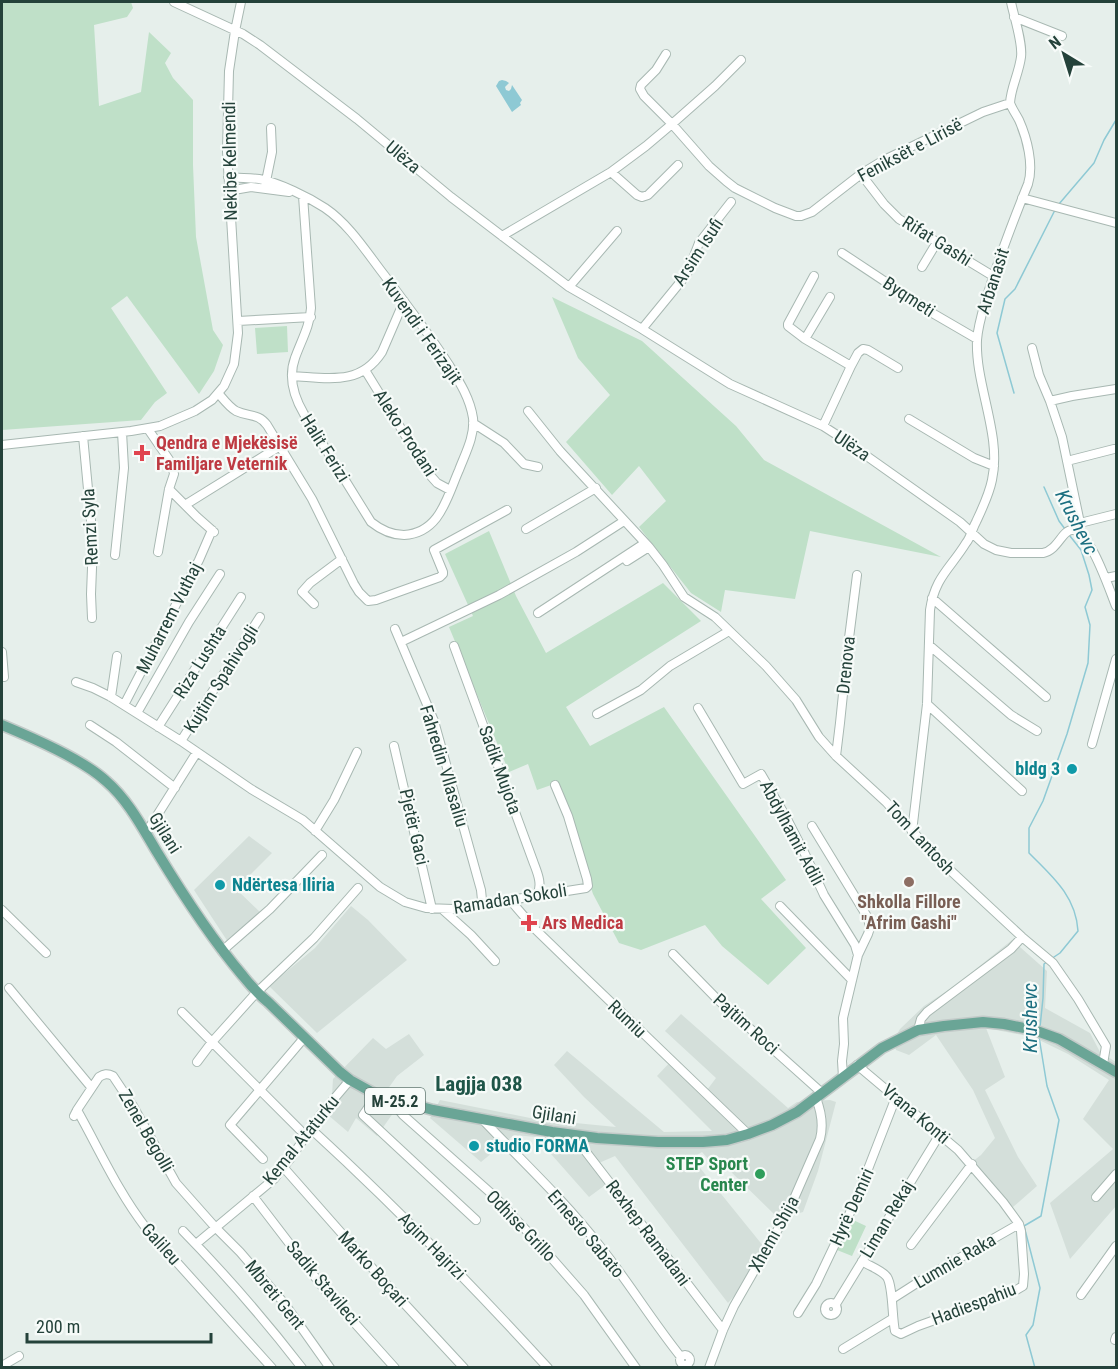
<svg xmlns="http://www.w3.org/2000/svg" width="1118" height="1369" font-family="'Roboto Condensed',sans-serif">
	<rect width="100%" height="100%" fill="#e6efeb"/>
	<path fill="#d4dfda" d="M249,836L272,853L236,889L261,913L228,942L194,890Z
		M351,906L368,920L407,960L317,1033L269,986L315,948Z
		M1012,940L1047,971L1045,1008L1090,1033L1100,1052L1116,1062V1206L1070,1259L1050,1203L1113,1149L1083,1119L1109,1080L1068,1054L1033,1037L986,1028L1005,1077L985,1090L1018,1157L1037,1186L1013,1207L1000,1196L972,1162L981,1155L995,1138L973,1090L936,1035L909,1055L896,1050L894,1039L900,1029L924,1006L956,985Z
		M681,1014L788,1108L797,1102L830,1100L836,1102L818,1171L803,1212L779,1219L725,1166L719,1171L702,1152L692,1158L764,1247L742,1287L728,1303L615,1156L599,1163L612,1180L589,1197L536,1137L514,1135L481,1162L430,1118L440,1100L535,1119L616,1127L584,1097L554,1065L567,1051L664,1132L712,1131L657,1076L674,1058L707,1090L716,1078L665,1031Z
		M409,1034L424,1055L397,1076L385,1093L403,1099L377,1136L356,1118L348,1132L321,1109L332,1095L333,1079L373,1038L386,1049Z"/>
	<path fill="#bfe0c8" d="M2,2H131L133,8L127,17L94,25L99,106L141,92L149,32L171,53L165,63L173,78L193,100V165L196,237L213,330L223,345L214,371L199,394L127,296L111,308L167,393L155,402L141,420L2,430Z
		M552,297L642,341L736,426L764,460L941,557L810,531L795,599L725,590L721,612L691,593L639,527L666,501L639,466L612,495L566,442L610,395L578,358Z
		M287,326L288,352L257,354L255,328Z
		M489,531L516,596L546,653L663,583L701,621L566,707L590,746L664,707L786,880L761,899L806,948L768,985L722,946L705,925L641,950L619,943L593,894L557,783L537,790L528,764L509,772L449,627L473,616L445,554Z
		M851,1219L866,1226L852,1256L837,1250Z"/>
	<path fill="#8ec9d4" d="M502,80L506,81L509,83L505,87L506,90L509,91L511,89L512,85L522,100L520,103L521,105L512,112L496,86L499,81Z"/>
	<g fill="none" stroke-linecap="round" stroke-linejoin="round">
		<path stroke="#8ec9d4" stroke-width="1.5" d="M1059,204L1094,163L1104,140L1116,120
			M1014,393L997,333L1005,299L1015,289L1055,210
			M1044,487L1059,521L1065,529
			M1051,959L1060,953L1078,931C1076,896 1052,876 1029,853V828L1043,801L1067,734L1088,663L1090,625L1085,607L1092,590L1089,575L1081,550L1070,536
			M1040,1027L1043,998L1044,964L1048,961
			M1035,1368L1026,1335L1033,1325L1040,1288L1024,1226L1041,1216L1059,1120L1047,1086L1039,1037"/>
		<defs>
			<path id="minor" d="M174,2L243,34L260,45L357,119L451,197L569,287L642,329L730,384L823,426L837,435L960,522L984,544L996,550L1011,553H1043C1058,550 1062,530 1072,530C1090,529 1110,592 1116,606
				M1014,17L1062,36
				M666,54L656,70L641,85L640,89L644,96L672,124L715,86L741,60
				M1010,103C1011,87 1019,73 1021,57C1023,43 1014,17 1011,2
				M611,172L637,195L642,197L648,195L678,165
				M861,174L884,204L899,219L993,276
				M228,177C238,178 249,178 259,179C280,183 308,197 325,208C350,225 367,253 385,276C407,305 429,334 449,365C459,381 470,398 473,418C475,436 465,454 459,470C447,497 440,533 404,535C392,535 381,530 371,522L304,414C294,397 288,377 295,358C301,341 310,326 311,308L303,196
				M265,186L272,152L271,128
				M228,191L251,187L289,192
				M1022,198L1116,223
				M502,236L611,172L646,146L672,124L709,166L726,181L735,188L775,208L796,216H801L812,212L861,174L884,160L983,112L1010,103
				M842,253L934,314L977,339
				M922,267L937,242
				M814,276L788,324V326L805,339L851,366L823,426
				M569,287L617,231
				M238,321L311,317
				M642,329L687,274L699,243L731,202
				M805,339L830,297
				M1032,348L1039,375L1050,401
				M851,366L858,353L863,349L868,350L898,368
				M365,370L429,474L437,483L450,490
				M293,376C328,378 360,386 382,352L404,301
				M218,393C224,400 229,407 236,411C249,417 258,413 267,425L312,499L354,584L359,592L368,601L376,600L440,577L443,574V572L434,550L507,510
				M528,411L560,451L649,547L663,565L684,597L715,617L766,666L796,700L819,737L836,756L886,802L936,857L1022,937L1053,963L1078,999L1106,1046L1103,1064
				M909,419L974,458L994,466
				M473,423L504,443L524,464L538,467
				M148,429L172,464L174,474L169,489L158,552
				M83,436L93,542L91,594L92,618
				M2,445L131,431L160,426L195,411L212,400L224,386L234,364L238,333L227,151L229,71L235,31L241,2
				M1067,461L1114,449
				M169,489L197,517L214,532
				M185,505L280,446
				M1080,523L1062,437L1050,401L1072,396L1116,389
				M1078,525L1080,523L1116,514
				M526,529L596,488
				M115,555L124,468L122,432
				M627,561L649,547
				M1106,578L1116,576
				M932,598L1046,697
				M314,604L302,592L310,583L342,559
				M538,613L645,543
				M395,629L434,721L481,890L482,900L479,904
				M401,642L499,595L576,552L624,521
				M929,645L1011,715L1037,731
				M454,646L533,861C537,872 543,884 537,895
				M2,652L4,677
				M76,682L93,688L111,697L181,741L251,789L293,814L303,820L380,887L405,902L426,908L453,909L586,888L588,886L587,879L568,816L555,785
				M111,697L117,656
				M927,704L1022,791
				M124,705L199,560L212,530
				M698,708L743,784L761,774L786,817L805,854L824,895L855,945L858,955
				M137,713L189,622L220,574
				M597,714L641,690L670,666L729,631
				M90,725L116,742L175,788
				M158,727L241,597
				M181,741L260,617
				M1092,744L1116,659
				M394,746L432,909
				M836,756L840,723L848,646L857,575
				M812,826L868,918L870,928L868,934L858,955L843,1018L844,1044L842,1061L843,1077
				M315,831L334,800L357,752
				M912,832L927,704L930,610C935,577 950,569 966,543C971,537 972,529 976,522C982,509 989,495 992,480C1002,435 975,385 977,340C978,325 983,310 987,296C999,258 1013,221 1028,184C1034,165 1027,138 1019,120C1016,114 1012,109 1010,103
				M146,833L197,752
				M510,900L535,929L567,960L748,1134
				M780,906L852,980
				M442,909L471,935L495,961
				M2,910L46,953
				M222,951L270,909L322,855
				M673,954L717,999L822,1093
				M9,988L91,1087
				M182,1012L300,1130
				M918,1030L921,1019L927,1012L1011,949L1022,937
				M197,1062L212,1042L256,993L314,938L358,888
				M857,1065L958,1150L1003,1202L1019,1224L1021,1231L1024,1274L1023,1286L1013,1292L918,1326L901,1334L895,1331C892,1318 893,1286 887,1277C882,1270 869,1266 862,1261
				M377,1095L363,1115L476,1220
				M390,1099L403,1115L493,1195L541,1246L584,1295L636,1368
				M77,1110L99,1077C104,1074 107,1073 113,1076L133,1106L176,1183L215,1227L240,1252L284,1303L330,1368
				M74,1116L77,1110C99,1149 118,1192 146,1228L272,1368
				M483,1120C522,1161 564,1200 599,1245C628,1281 652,1321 681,1357
				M311,1129C394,1205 472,1285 548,1368
				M573,1135L723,1330
				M263,1159L230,1125L304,1038
				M284,1168L389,1287L464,1368
				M253,1196L325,1290L395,1368
				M1096,1197L1116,1174
				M183,1231C225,1274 265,1320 302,1368
				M196,1244L274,1179L290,1159L321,1114L350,1080
				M911,1245L972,1164
				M1081,1295L1116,1246
				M892,1299L928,1276L1019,1224
				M825 1309a6 6 0 1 1 12 0a6 6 0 1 1-12 0Z
				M836,1304L940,1134
				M798,1313L816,1284L856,1200L896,1097
				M1115,1340L1116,1337
				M843,1349L892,1319
				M680 1360a5 5 0 1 1 10 0a5 5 0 1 1-10 0Z
				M2,1366L19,1356
				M709,1368L723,1330L734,1306L789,1210L820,1139C824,1124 821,1111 816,1098"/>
			<path id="major" d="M2,725C33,738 82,759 106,781C128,800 142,827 157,852C183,895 210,937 243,976C251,986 258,994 268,1002L340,1072L350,1080L377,1095L433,1110L552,1132L597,1138L658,1142H703L727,1140L748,1134L772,1125L797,1112L882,1048L918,1030L944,1026L983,1022L1004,1024L1034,1030L1059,1039L1116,1072"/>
		</defs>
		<use href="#minor" stroke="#a8b8b2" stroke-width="10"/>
		<use href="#major" stroke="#c2cac8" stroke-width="13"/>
		<use href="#minor" stroke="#fff" stroke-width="8"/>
		<use href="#major" stroke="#6aa596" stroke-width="10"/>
	</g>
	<g fill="#e0444e" stroke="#f7fbf9" stroke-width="2">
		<path d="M139 444h6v6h6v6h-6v6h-6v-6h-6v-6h6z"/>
		<path d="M526 914h6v6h6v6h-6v6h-6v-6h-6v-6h6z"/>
	</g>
	<g fill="#0f9aa8" stroke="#f7fbf9" stroke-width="2">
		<circle cx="1072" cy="769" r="6"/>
		<circle cx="220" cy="885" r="6"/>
		<circle cx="474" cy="1146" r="6"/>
	</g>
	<circle fill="#8d6e63" stroke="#f7fbf9" stroke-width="2" cx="909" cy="882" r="6"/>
	<circle fill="#2e9e5b" stroke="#f7fbf9" stroke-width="2" cx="760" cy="1174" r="6"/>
	<g text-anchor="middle" stroke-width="4.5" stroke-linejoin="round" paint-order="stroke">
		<rect fill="#f7fbf9" stroke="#637a73" stroke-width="1.5" x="365" y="1088" width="60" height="26" rx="4.5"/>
		<g font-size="16" font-weight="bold" fill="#24423a">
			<text x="395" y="1107">M-25.2</text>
		</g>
		<g font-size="18" fill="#24423a" stroke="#f7fbf9">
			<text transform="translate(910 150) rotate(-28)" y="6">Feniksët e Lirisë</text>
			<text transform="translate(403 157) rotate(40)" y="6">Ulëza</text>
			<text transform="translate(230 161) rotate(-91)" y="6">Nekibe Kelmendi</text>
			<text transform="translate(937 241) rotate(32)" y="6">Rifat Gashi</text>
			<text transform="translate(698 252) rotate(-57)" y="6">Arsim Isufi</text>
			<text transform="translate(993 281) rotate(-72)" y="6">Arbanasit</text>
			<text transform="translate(909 297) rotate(33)" y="6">Byqmeti</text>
			<text transform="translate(422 331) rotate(55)" y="6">Kuvendi i Ferizajit</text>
			<text transform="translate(405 433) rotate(57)" y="6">Aleko Prodani</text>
			<text transform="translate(852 446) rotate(34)" y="6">Ulëza</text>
			<text transform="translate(325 448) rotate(58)" y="6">Halit Ferizi</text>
			<text transform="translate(90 527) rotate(-93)" y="6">Remzi Syla</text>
			<text transform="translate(169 618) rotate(-63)" y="6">Muharrem Vuthaj</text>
			<text transform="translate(200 662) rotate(-58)" y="6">Riza Lushta</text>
			<text transform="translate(846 665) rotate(-84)" y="6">Drenova</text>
			<text transform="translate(221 679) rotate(-58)" y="6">Kujtim Spahivogli</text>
			<text transform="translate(444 766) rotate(73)" y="6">Fahredin Vllasaliu</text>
			<text transform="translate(500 770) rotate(70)" y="6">Sadik Mujota</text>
			<text transform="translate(414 827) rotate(77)" y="6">Pjetër Gaci</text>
			<text transform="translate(165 833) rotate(58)" y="6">Gjilani</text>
			<text transform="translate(792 833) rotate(62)" y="6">Abdylhamit Adili</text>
			<text transform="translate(920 838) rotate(47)" y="6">Tom Lantosh</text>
			<text transform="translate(510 899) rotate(-9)" y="6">Ramadan Sokoli</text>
			<text transform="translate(627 1019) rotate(44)" y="6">Rumiu</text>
			<text transform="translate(746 1024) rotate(42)" y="6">Pajtim Roci</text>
			<text transform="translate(916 1114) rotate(40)" y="6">Vrana Konti</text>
			<text transform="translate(554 1115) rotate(9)" y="6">Gjilani</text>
			<text transform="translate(146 1131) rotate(60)" y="6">Zenel Begolli</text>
			<text transform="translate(301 1140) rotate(-51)" y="6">Kemal Ataturku</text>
			<text transform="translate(852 1207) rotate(-66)" y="6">Hyrë Demiri</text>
			<text transform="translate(887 1219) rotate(-59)" y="6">Liman Rekaj</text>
			<text transform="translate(521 1226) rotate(46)" y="6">Odhise Grillo</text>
			<text transform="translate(648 1233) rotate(53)" y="6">Rexhep Ramadani</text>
			<text transform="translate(586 1234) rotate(50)" y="6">Ernesto Sabato</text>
			<text transform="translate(774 1234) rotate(-61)" y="6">Xhemi Shija</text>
			<text transform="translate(161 1244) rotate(48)" y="6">Galileu</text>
			<text transform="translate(432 1246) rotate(45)" y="6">Agim Hajrizi</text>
			<text transform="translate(955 1261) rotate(-30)" y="6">Lumnie Raka</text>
			<text transform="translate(373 1269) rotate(48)" y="6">Marko Boçari</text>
			<text transform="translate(323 1283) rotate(50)" y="6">Sadik Stavileci</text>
			<text transform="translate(275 1295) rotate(51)" y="6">Mbreti Gent</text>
			<text transform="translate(974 1304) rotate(-21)" y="6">Hadiespahiu</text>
		</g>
		<g font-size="18" font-weight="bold" fill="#be3a42" stroke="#f7fbf9" text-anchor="start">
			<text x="156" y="449">Qendra e Mjekësisë<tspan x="156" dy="21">Familjare Veternik</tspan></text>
			<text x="542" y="929">Ars Medica</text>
		</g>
		<g font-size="18" font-weight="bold" fill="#0d838f" stroke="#f7fbf9" text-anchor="start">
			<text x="1060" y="775" text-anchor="end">bldg 3</text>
			<text x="232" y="891">Ndërtesa Iliria</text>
			<text x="486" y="1152">studio FORMA</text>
		</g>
		<g font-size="18" font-weight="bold" fill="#785e54" stroke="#f7fbf9">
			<text x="909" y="908">Shkolla Fillore<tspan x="909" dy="21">"Afrim Gashi"</tspan></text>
		</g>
		<g font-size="18" font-weight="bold" fill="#27864d" stroke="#f7fbf9" text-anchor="end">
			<text x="748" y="1170">STEP Sport<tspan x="748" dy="21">Center</tspan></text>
		</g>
		<g font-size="20" font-style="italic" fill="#1c6f80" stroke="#f7fbf9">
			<text transform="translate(1077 522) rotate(63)" y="7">Krushevc</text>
			<text transform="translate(1030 1018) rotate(-90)" y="7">Krushevc</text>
		</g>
		<g font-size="21" font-weight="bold" fill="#1f5548" stroke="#f7fbf9">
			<text x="479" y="1091">Lagjja 038</text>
		</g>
	</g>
	<rect width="1118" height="1369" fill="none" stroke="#24423a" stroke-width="6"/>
	<g transform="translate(1064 54) rotate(322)" stroke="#f7fbf9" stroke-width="4.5" paint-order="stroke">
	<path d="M0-4.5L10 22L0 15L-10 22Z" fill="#24423a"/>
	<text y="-9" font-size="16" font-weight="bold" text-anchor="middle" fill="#24423a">N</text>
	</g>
	<path d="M27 1333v9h184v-9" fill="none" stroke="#24423a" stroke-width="3"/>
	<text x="36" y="1333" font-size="18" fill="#24423a" stroke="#f7fbf9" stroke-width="4.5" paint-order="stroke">200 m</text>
</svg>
